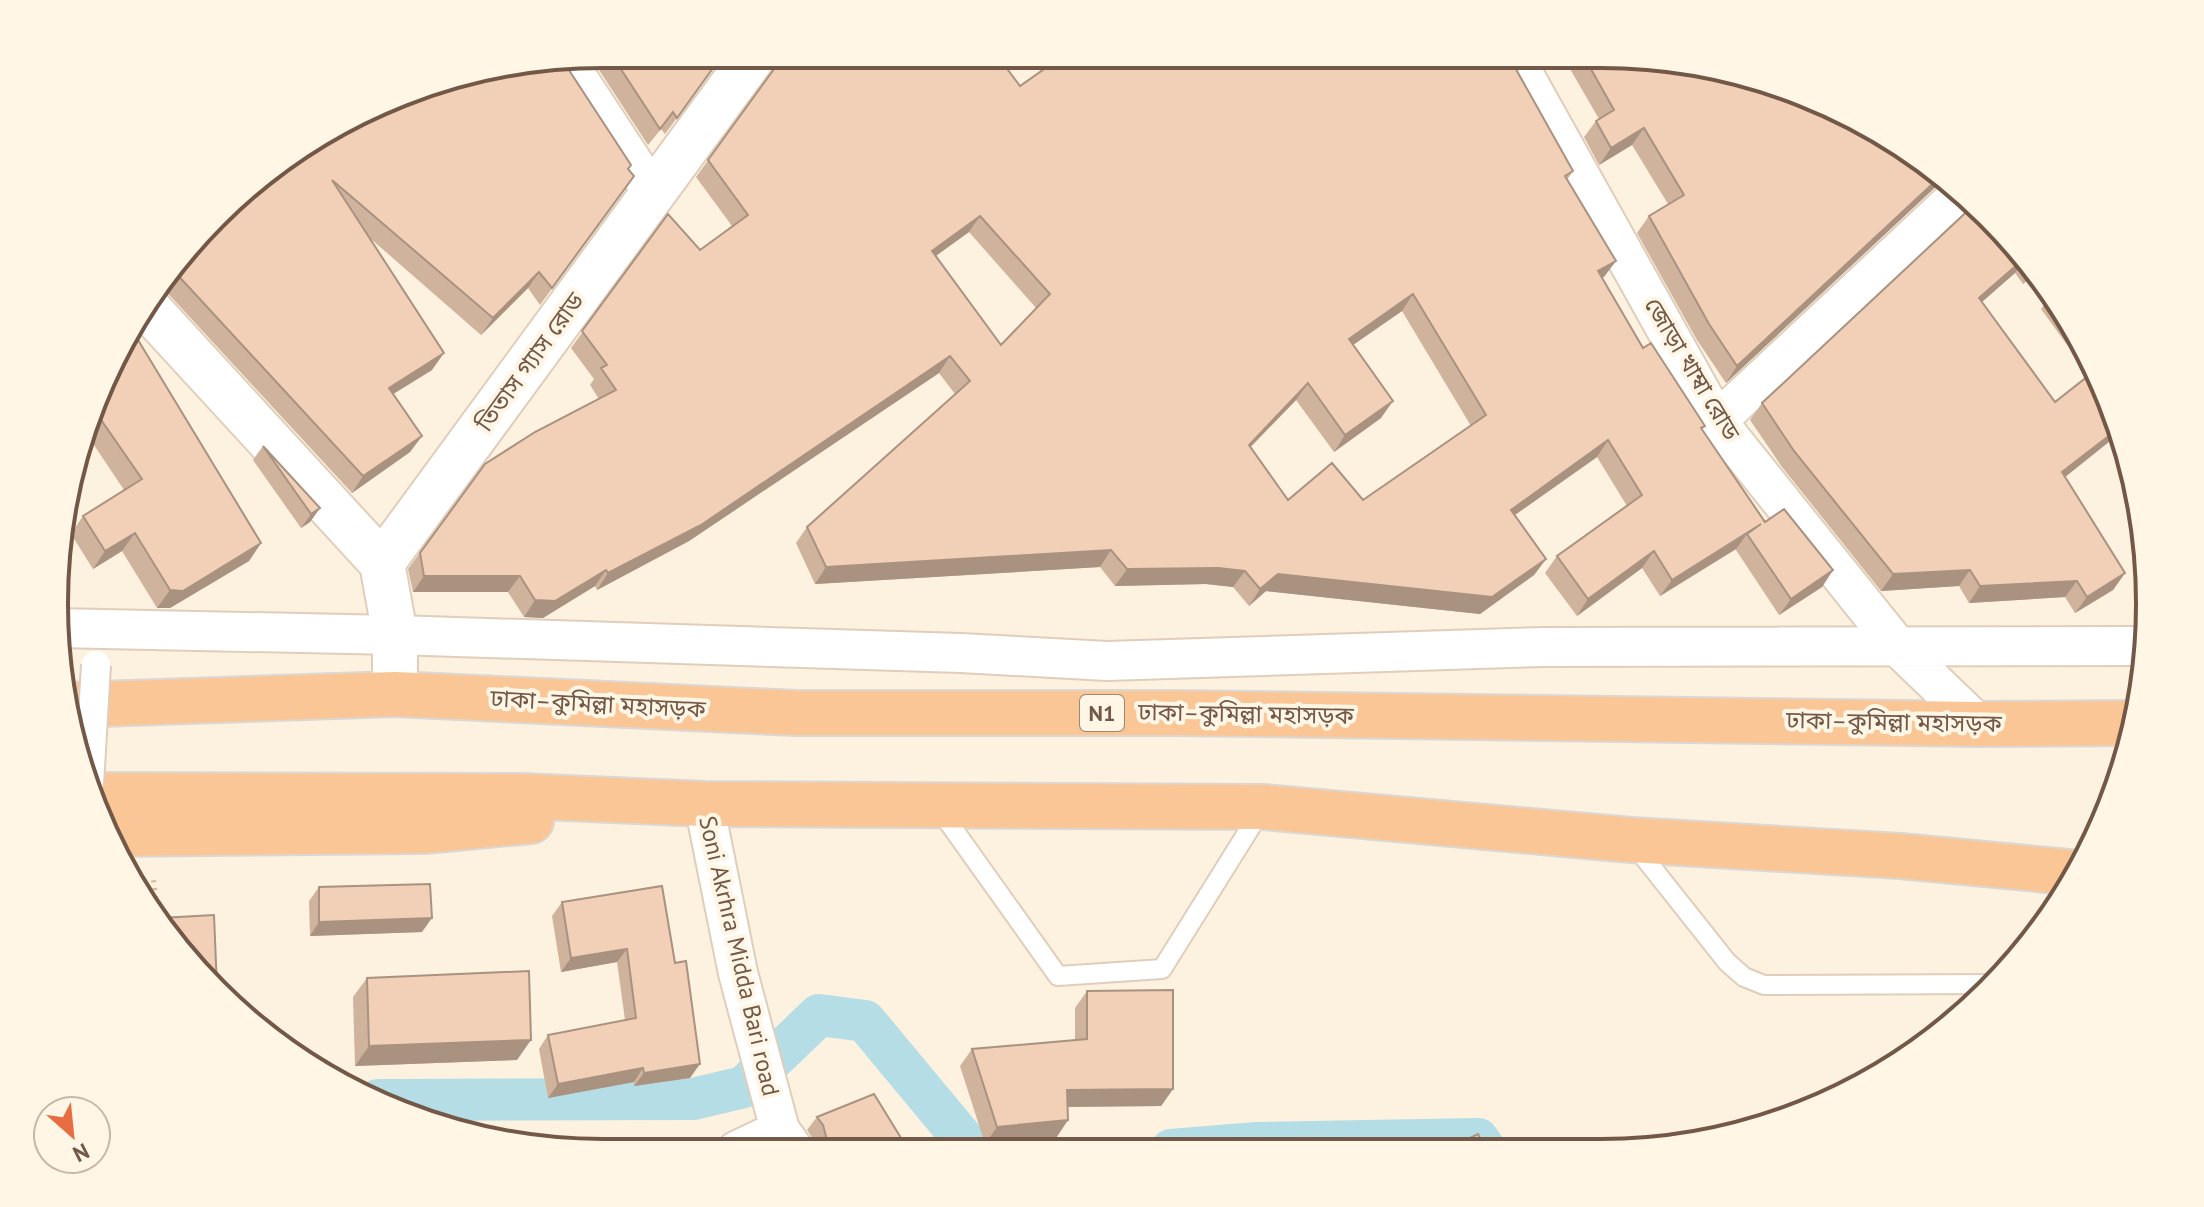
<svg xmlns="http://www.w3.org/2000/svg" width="2204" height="1207" font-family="'PT Sans','Noto Sans Bengali',sans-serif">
	<rect width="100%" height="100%" fill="#fcf2df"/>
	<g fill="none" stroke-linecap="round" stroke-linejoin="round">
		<path stroke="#b4dde6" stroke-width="42" d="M378,1100L693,1099L744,1087L819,1015L865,1021L973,1151
			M1171,1150L1257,1143L1478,1139L1485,1149"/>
		<defs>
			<path id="service" d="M939,809L1058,976L1162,969L1262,809
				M1635,846L1727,962L1744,977L1764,985L1993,984"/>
			<path id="minor" d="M1513,55L1717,421L1898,647L1978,724
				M566,60L653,193
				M1717,421L1963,191
				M56,628L395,635L961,653L1107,661L1543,647L2146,646
				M704,804L738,973L780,1130L795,1151
				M736,1151L780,1130"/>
			<path id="tertiary" d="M144,304L382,563
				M395,694V635L382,563L755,54"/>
			<path id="trunk" d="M70,705L395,694L796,713H1172L1978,724L2134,723
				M91,795L521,796L704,804L1264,807L1631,840L1900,856L2079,873
				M109,834L424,831L531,821"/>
		</defs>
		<use href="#service" stroke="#e0cebb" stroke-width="22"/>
		<use href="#minor" stroke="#e0cebb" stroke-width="42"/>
		<use href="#tertiary" stroke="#e0cebb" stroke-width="48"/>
		<use href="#trunk" stroke="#ddd7d3" stroke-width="48"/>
		<path stroke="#d6b49a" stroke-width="5" stroke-dasharray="2 6" stroke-linecap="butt" d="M150,901L156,900L153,875"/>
		<use href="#service" stroke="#fff" stroke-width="18"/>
		<use href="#minor" stroke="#fff" stroke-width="38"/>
		<use href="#tertiary" stroke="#fff" stroke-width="44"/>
		<use href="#trunk" stroke="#fac696" stroke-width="44"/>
		<defs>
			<path id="pedestrian-bridge" d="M89,784L96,665"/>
		</defs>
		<use href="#pedestrian-bridge" stroke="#e0cebb" stroke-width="32" stroke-linecap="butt"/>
		<use href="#pedestrian-bridge" stroke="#fff" stroke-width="28"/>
	</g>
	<path fill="#d0b39d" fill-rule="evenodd" d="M604,54H724L665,134L661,129L648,145L590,56Z
		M780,54H996L1020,86L1573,171L1567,180L1616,261L1602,278L1643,348L1705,426L1702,430L1765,522L1833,570L1822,587L1779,615L1736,550V549L1660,596L1642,568L1577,616L1545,573L1557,556L1627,506L1597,457L1515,515L1546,559L1534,575L1480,614L1266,591L1249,606L1233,587L1206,584L1115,586L1100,567L815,584L796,543L807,527L955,394L939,373L689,541L597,590L595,586L543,618L524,617L508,592H413L408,569L485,464L599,399L590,385L594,379L571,348L668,214L700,250L732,226L696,177L776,67ZM969,232L1036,308L1001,345L936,256ZM1402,311L1471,426L1363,500H1288L1250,447L1296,400L1334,452L1381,418L1353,345Z
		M1562,55H1636L1875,127L1945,178L1726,383L1697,340L1637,233L1649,216L1668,204L1632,145L1599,165L1584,137L1596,121L1599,119Z
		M269,168L628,169L634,176L540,305L528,288L481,335L371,239L432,370L393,394L422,436L410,452L352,493L162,287L159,285Z
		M1975,204L2037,270L2023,284L2015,273L1982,302L2055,402L2089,375L2041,309L2052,294L2093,360L2130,458L2115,437L2065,477L2125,573L2113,590L2075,613L2065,597L1969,603L1959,586L1881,591L1782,467L1750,420L1762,403Z
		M132,330L261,543L249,561L170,608H157L122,551L93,569L71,534L83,516L124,490L86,433Z
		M263,446L320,508L310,522L301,528L253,460Z
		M662,886L690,1078L634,1086V1082L548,1098L539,1049L548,1035L625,1020L617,962L561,972L552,916L562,902Z
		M319,887L422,932L310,936L309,901Z
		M367,978L517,1060L355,1066L353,997Z
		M1087,991L1173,1089L1161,1106L1068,1107V1120L1056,1138L985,1144L960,1066L972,1049L1075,1040V1008Z
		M817,1117L909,1151H817L813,1139L807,1130Z"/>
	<path fill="#a99280" d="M1644,128L1632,145L1599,165L1611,148Z
		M1942,175L1945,178L1726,383L1737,366Z
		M980,216L969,232L920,267L932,251Z
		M2026,257L2015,273L1968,314L1979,298Z
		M1616,261L1604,277L1586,287L1598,271Z
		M2035,267L2037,270L2023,284Z
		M539,272L528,288L481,335L493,318Z
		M1413,294L1402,311L1337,356L1349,339Z
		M444,353L432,370L377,404L389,388Z
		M950,356L939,373L689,541L597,590L608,573Z
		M1308,383L1296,400L1237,461L1249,445Z
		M1393,401L1381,418L1334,452L1345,435Z
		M2119,428L2120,431L2115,437L2050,489L2062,472Z
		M422,436L410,452L352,493L363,476Z
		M1608,440L1597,457L1499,526L1511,510Z
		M320,508L310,522L301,528L311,514Z
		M135,533L122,551L93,569L105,551Z
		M1747,534L1736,549L1660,596L1672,580Z
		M261,543L249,561L170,608H157L170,590Z
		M1111,550L1100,567L815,584L826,567Z
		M1654,551L1642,568L1577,616L1588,599Z
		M1546,559L1534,575L1480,614L1266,591L1249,606L1260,589L1278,574Z
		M1218,568L1245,571L1233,587L1206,584L1115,586L1127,569Z
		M606,570L595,586L543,618L524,617L535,600Z
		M1833,570L1822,587L1779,615L1791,599Z
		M1970,570L1959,586L1881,591L1893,574Z
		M2125,573L2113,590L2075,613L2087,597Z
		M424,576H520L508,592H413Z
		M2077,581L2065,597L1969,603L1980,586Z
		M432,918L422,932L310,936L319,922Z
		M627,949L617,962L561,972L571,958Z
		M531,1040L517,1060L355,1066L369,1046Z
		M700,1064L690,1078L634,1086L644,1073Z
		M643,1068L634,1082L548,1098L558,1084Z
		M1173,1089L1161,1106L1056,1107L1067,1090Z
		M1068,1120L1056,1138L985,1144L997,1127Z"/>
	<path fill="#f2d0b7" stroke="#a99280" stroke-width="2" fill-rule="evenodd" d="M611,54H723L677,118L673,112L660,129Z
		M785,54H996L1020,86L1064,55H1508L1573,171L1565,176L1616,261L1598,271L1643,348L1651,343L1705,426L1701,428L1765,522L1784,509L1833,570L1791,599L1747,534L1761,524L1672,580L1654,551L1588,599L1557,556L1642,495L1608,440L1511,510L1546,559L1492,597L1278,574L1260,589L1245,571L1218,568L1127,569L1111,550L826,567L807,527L970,381L950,356L701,525L608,573L606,570L555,601L535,600L520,576H424L420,553L485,464L535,432L616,390L601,368L607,365L582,331L668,214L700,250L748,215L708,160ZM980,216L1050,294L1001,345L932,251ZM1413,294L1486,415L1363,500L1332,463L1288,500L1249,445L1308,383L1345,435L1393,401L1349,339Z
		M1583,55H1636L1743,73L1875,127L1942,175L1737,366L1709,324L1649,216L1684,195L1644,128L1611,148L1596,121L1614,110Z
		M563,61L631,165L628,169L634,176L552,288L539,272L493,318L332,180L444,353L389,388L422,436L363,476L173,270L269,168L426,83Z
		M1975,204L2026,257L1979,298L2055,402L2097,369L2119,428L2062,472L2125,573L2087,597L2077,581L1980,586L1970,570L1893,574L1794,451L1762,403Z
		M132,330L261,543L183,591L170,590L135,533L105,551L83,516L142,479L97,414L93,416Z
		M263,446L320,508L311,514Z
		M430,884L432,918L319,922V887Z
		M662,886L675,963L686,961L700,1064L644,1073L643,1068L558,1084L548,1035L636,1018L627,949L571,958L562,902Z
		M214,915L217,988L191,966L161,918Z
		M529,971L531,1040L369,1046L367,978Z
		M1173,990V1089L1067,1090L1068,1120L997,1127L972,1049L1087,1039V991Z
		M874,1094L909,1151H821L824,1147L826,1136L823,1125L817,1117Z
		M484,1131L488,1139L461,1134Z
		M1478,1134L1485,1149H1447Z
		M1620,1141L1626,1148L1610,1149Z
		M782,1144L790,1151H766Z"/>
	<g text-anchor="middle" stroke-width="8" stroke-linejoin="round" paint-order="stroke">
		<rect fill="#fff6e6" stroke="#9d8777" stroke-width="2" x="1080" y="695" width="44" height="36" rx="6"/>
		<g font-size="22" font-weight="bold" fill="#735847">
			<text x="1102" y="721">N1</text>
		</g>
		<g font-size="24" fill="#735847" stroke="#fff6e6">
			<text transform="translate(530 362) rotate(-54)" y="8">তিতাস গ্যাস রোড</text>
			<text transform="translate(1692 369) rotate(59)" y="8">জোড়া খাম্বা রোড</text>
			<text transform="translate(598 704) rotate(3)" y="8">ঢাকা–কুমিল্লা মহাসড়ক</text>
			<text transform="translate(1246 714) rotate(1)" y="8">ঢাকা–কুমিল্লা মহাসড়ক</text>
			<text transform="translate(1894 722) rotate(1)" y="8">ঢাকা–কুমিল্লা মহাসড়ক</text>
			<text transform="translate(739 956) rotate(77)" y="8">Soni Akrhra Midda Bari road</text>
		</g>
	</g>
	<path d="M0 0H2204V1207H0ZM603 68H1601A535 535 0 0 1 2136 603V604A535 535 0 0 1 1601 1139H603A535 535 0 0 1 68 604V603A535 535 0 0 1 603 68Z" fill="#fff6e6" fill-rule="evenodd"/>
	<path fill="none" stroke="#735847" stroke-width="4" d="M603 68H1601A535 535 0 0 1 2136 603V604A535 535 0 0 1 1601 1139H603A535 535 0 0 1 68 604V603A535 535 0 0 1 603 68Z"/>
	<g transform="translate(72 1135) rotate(153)"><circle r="38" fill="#fff6e6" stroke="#c7b7a6" stroke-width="2"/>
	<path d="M0-6L14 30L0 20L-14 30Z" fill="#e96d42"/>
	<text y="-12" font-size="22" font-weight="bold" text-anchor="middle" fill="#735847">N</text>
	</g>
</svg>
